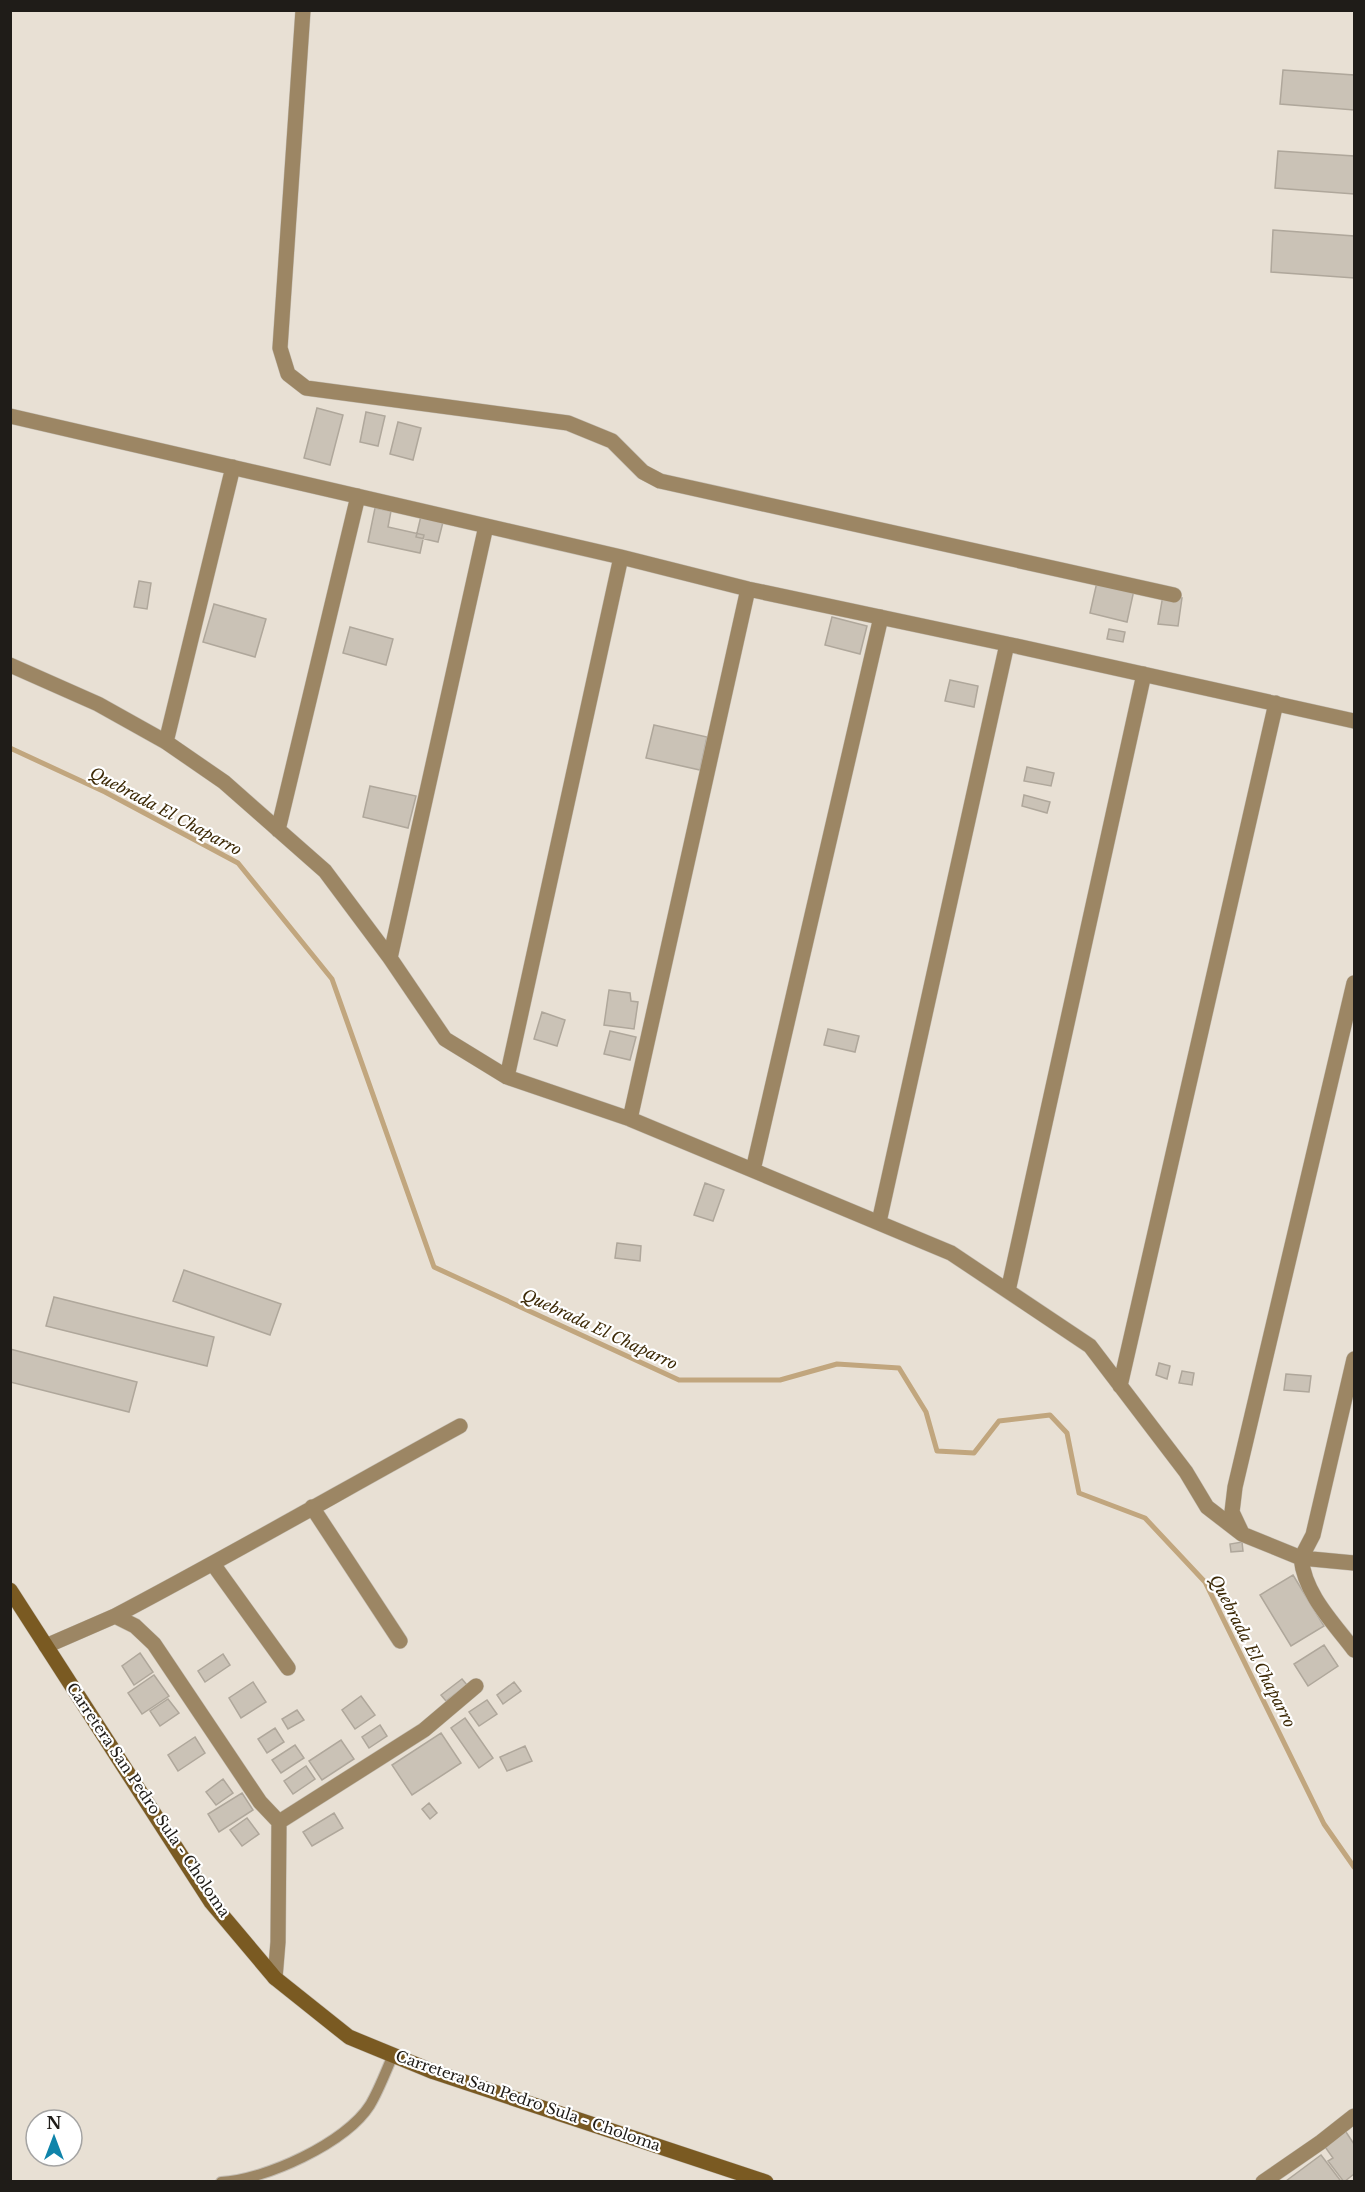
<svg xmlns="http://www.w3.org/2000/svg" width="1365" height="2192" font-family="'Libre Baskerville',serif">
	<rect width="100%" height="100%" fill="#e8e0d4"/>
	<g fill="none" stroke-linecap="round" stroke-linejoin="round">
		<path stroke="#c1a67e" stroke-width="5" d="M10,748L105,792L238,863L332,979L434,1267L679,1380H780L837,1364L899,1368L926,1412L937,1451L974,1453L999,1421L1050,1415L1067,1433L1079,1493L1145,1518L1205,1582L1324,1824L1354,1867"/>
	</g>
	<path fill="#cac2b6" stroke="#afa79b" stroke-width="1.5" d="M1283,70L1354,75V110L1280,104Z
		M1278,151L1354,156V194L1275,188Z
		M1273,230L1354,236V278L1271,272Z
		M317,408L343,415L330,465L304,458Z
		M366,412L385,416L378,446L360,442Z
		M398,422L421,428L413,460L390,454Z
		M375,508L391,511L388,527L424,535L420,553L368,542Z
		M421,516L443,522L438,542L416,537Z
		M139,581L151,583L147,609L134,607Z
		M1097,582L1134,590L1127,622L1090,613Z
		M1163,595L1182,598L1178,626L1158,624Z
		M214,604L266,619L255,657L203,642Z
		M832,617L867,626L860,654L825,645Z
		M350,627L393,639L386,665L343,653Z
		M1109,629L1125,632L1123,642L1107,639Z
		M950,680L978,686L974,707L945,701Z
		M654,725L707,737L700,770L646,758Z
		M1027,767L1054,773L1051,786L1024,781Z
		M370,786L416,796L408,828L363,817Z
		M1024,795L1050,802L1047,813L1022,806Z
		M609,990L630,993L631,1001L638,1002L634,1029L604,1025Z
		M542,1012L565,1020L557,1046L534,1039Z
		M828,1029L859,1036L855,1052L824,1045Z
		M610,1031L636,1037L630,1060L604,1054Z
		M705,1183L724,1190L713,1221L694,1215Z
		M617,1243L641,1246L640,1261L615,1258Z
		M184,1270L281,1304L270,1335L173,1301Z
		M54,1297L214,1337L207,1366L46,1326Z
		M10,1349L137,1382L129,1412L10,1382Z
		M1159,1363L1170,1366L1167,1379L1156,1375Z
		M1182,1371L1194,1373L1192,1385L1179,1383Z
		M1286,1374L1311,1376L1309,1392L1284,1390Z
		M1242,1542L1243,1551L1231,1552L1230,1544Z
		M1293,1575L1324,1626L1291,1646L1260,1595Z
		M1324,1645L1338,1666L1308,1686L1294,1664Z
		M140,1653L153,1672L134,1685L122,1666Z
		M223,1654L230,1665L205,1682L198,1671Z
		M154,1675L169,1696L142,1714L128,1693Z
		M462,1679L467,1685L446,1701L441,1695Z
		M253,1682L266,1702L241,1718L229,1698Z
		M514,1682L521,1691L503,1704L497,1695Z
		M361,1696L375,1715L355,1729L342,1710Z
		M168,1699L179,1713L160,1726L150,1711Z
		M487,1700L497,1714L479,1726L469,1712Z
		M297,1710L304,1720L288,1729L282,1719Z
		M465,1718L493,1758L479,1768L451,1728Z
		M380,1725L387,1736L369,1748L362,1737Z
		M275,1728L284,1742L267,1753L258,1739Z
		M441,1733L461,1763L412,1795L392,1765Z
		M195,1737L205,1753L178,1771L168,1755Z
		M341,1740L354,1759L322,1780L309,1761Z
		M295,1745L304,1758L281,1773L272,1760Z
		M525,1746L532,1761L507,1771L500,1757Z
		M306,1766L315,1779L293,1794L284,1781Z
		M223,1779L233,1793L216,1805L206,1792Z
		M242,1793L253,1810L219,1832L208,1814Z
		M429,1803L437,1813L430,1819L422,1809Z
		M334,1813L343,1828L312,1846L303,1832Z
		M247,1818L259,1834L242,1846L230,1830Z
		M1344,2129L1354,2144V2174L1344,2182L1328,2161L1333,2158L1323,2144Z
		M1321,2155L1340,2180L1338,2182L1286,2181Z"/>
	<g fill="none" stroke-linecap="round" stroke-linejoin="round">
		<defs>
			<path id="lane" d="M221,2182C265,2180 346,2143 370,2105C379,2090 386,2071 393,2055"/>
			<path id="street" d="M303,10L280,348L288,374L306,388L568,423L612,441L643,472L660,481L1174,595
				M10,416L621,557L748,589L1007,644L1354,721
				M10,665L98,704L166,742L224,782L325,871L390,958L445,1039L507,1077L630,1119L951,1253L1090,1346L1186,1472L1207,1507L1242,1534L1301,1558C1305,1595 1333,1622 1354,1650
				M166,742L233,467
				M278,830L358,496
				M390,958L486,526
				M507,1077L621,557
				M630,1119L748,589
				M753,1170L881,617
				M879,1222L1007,644
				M1008,1291L1144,674
				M1354,1359L1313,1535L1301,1558L1354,1563
				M1120,1386L1276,703
				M312,1507L400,1641
				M1241,1531L1232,1512L1235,1487L1354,983
				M213,1564L288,1668
				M115,1616C231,1555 345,1489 460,1426
				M46,1646L115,1616L135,1626L154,1644L260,1802L279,1822L424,1730L476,1686
				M275,1978L278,1942L279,1822
				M1263,2182L1321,2142L1354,2116"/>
			<path id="secondary" d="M10,1590L211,1902L275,1978L349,2037L434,2072L766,2182"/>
		</defs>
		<use href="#lane" stroke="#c4bdb2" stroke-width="12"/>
		<use href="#street" stroke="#c4bdb2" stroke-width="16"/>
		<use href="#secondary" stroke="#c4bdb2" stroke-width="16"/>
		<use href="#lane" stroke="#9c8664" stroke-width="10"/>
		<use href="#street" stroke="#9c8664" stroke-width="15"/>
		<use href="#secondary" stroke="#7a5a22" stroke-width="15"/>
	</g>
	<g text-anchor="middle" stroke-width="4.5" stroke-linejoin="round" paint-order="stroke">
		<g font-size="15" fill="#1f1c18" stroke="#fff">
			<text transform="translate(148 1800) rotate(56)" y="5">Carretera San Pedro Sula - Choloma</text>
			<text transform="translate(528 2101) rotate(19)" y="5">Carretera San Pedro Sula - Choloma</text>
		</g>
		<g font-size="16" font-style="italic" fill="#3d2a07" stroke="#fff">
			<text transform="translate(166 811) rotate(28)" y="6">Quebrada El Chaparro</text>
			<text transform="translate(600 1329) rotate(25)" y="6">Quebrada El Chaparro</text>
			<text transform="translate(1253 1651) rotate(63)" y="6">Quebrada El Chaparro</text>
		</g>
	</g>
	<rect width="1365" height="2192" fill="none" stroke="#1f1c18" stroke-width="24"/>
	<g transform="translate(54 2138)"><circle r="28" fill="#ffffff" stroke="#a5a4a3" stroke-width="1.5"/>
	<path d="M0-4.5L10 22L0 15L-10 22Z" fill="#1084aa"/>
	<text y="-9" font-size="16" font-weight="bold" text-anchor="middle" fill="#1f1c18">N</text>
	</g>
</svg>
